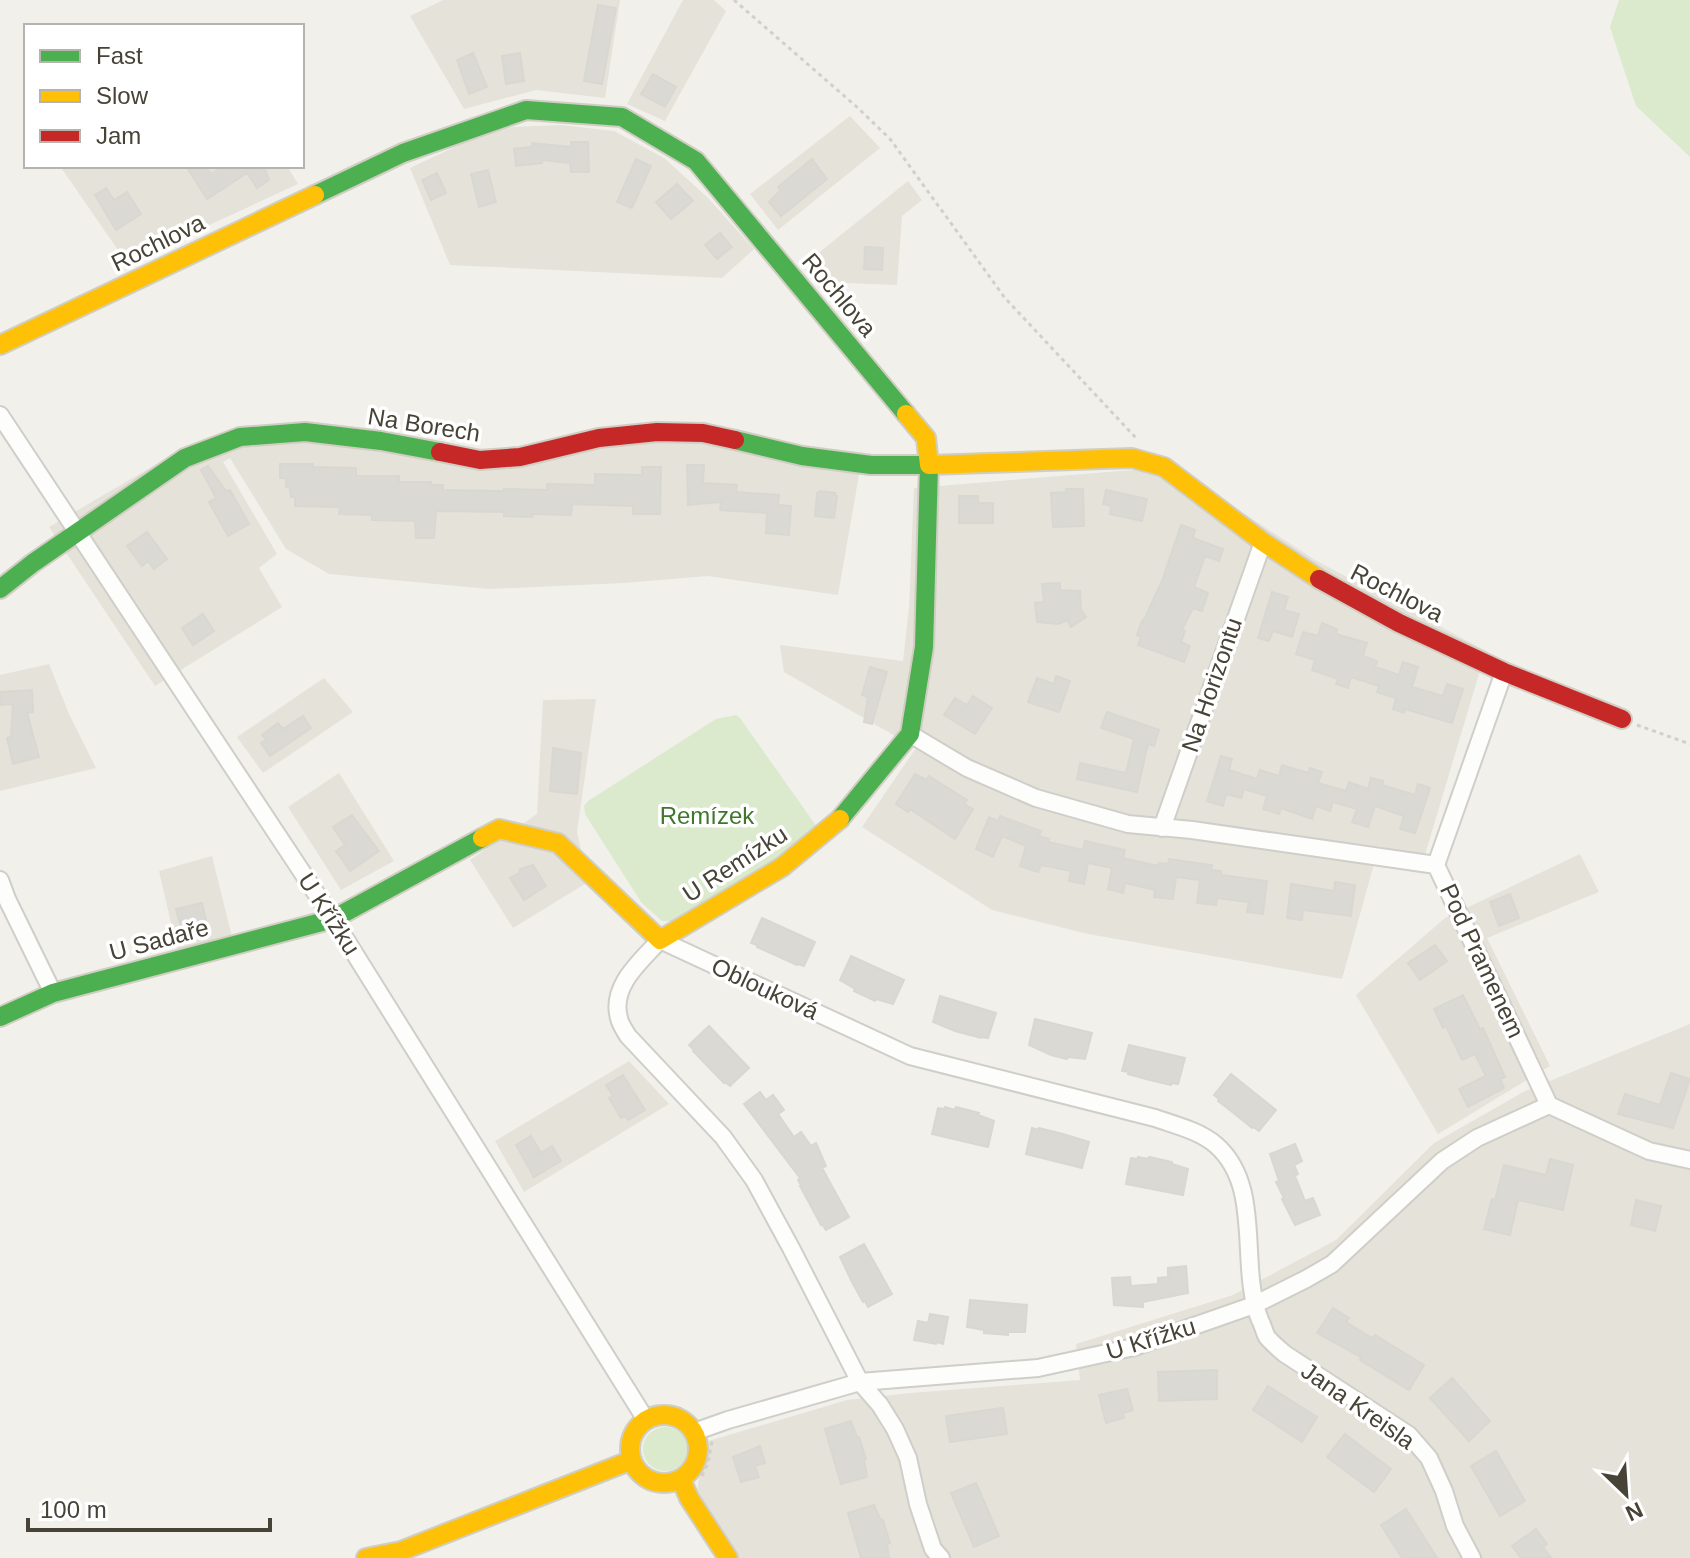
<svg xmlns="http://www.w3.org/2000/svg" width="1690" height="1558" font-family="Arial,sans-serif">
	<rect width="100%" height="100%" fill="#f1f0eb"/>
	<path fill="#e5e2d9" d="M443,0H620L605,98L536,90L464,109L410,16Z
		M683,0H714L726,11L665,121L627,104Z
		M850,116L880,148L778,230L750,194Z
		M561,125L614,131L664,158L707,197L754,249L722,278L450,265L410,168L476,137L513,127Z
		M67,166H287L298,184L127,263L62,169Z
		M908,181L922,200L902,216L897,285L820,282L806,263Z
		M609,428L859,456L863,452L838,595L708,576L624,583L489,589L329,574L286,549L230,458L223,462L277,554L259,568L282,607L155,686L49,527L165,459L223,434L503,450Z
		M1168,464L1315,560L1488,652L1479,674L1424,858L1379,846L1342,979L1088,934L992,910L862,827L916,748L784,672L780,645L903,661L909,608L914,488L1133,470Z
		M49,664L69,714L96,768L0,791V675Z
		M324,678L353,712L263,773L237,737Z
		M596,699L577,832L588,882L513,928L470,860L537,814L543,700Z
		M339,773L394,861L341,890L288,807Z
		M1580,854L1599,892L1487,938L1550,1066L1438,1134L1356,995L1445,918Z
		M212,856L232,937L177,949L159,871Z
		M1690,1024V1558H726L697,1491L705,1442L847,1400L910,1393L1080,1380L1076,1344L1233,1295L1336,1240L1434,1143L1525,1091Z
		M629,1061L669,1104L524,1192L495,1141Z"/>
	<path fill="#dbeacc" d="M1619,0H1690V157L1636,106L1610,27Z
		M736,715L740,718L817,827L818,837L684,922L662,921L641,902L585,814L584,806L588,801L716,719Z
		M643 1449a22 22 0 1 1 44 0a22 22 0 1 1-44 0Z"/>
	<path fill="#dbd9d3" stroke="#d9d7d1" stroke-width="2" d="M598,5L616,8L602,84L584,81Z
		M473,53L487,87L469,94L457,60Z
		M520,53L524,81L506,84L502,56Z
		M653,74L676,87L665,107L641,94Z
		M571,142H588L589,172H571L570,163L542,160V163L516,166L514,149L532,147V143L572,147Z
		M636,159L651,166L632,208L617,202Z
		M812,159L827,179L781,216L769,202L781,190L778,187Z
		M186,166H205L211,174L224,166H264L269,180L257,188L247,173L207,199Z
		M488,170L496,202L479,207L471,174Z
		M437,173L446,193L431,200L422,180Z
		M677,184L693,201L671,219L656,202Z
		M106,188L114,200L127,192L141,214L116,230L95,195Z
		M720,233L732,247L717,259L705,245Z
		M865,247L883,248L882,270L864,269Z
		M280,464H313V467L356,468V476H399V482H431V485H443V490L504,491V489L547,490V484L595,485V474L642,475V467H661L660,514H633V506L572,504L571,515L532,514V517L504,516V512L436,511L434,538H416L415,521L372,520V515L339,514L340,507L295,506V497H291L290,488L286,487V478H280Z
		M687,465H704L703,483L737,485L736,492L779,495L778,505L791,506L789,535L766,533L767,513L720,510L721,502L688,505Z
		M208,466L226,491L230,490L249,524L228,536L209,502L216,498L201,470Z
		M1066,489H1083L1084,526L1053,527L1051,493L1067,492Z
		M1106,490L1147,499L1142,521L1110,514L1111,506L1103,504Z
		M820,491L835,493V495L837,496L834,518L815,516L817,493Z
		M959,496H978V503H993V523H959Z
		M1181,525L1195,530L1193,538L1223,549L1219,561L1205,556L1194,587L1208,593L1202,611L1193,608L1182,630L1185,631L1181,642L1190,646L1184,662L1138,645L1141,637L1137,635L1142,621L1143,622L1162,581Z
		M147,532L167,559L154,569L148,561L142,566L127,546Z
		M1060,583V590L1080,591L1081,610L1086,617L1071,627L1067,620L1059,624L1037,622L1035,603L1044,602L1042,584Z
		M1272,592L1288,597L1284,610L1299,614L1292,637L1273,631L1269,641L1258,638Z
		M203,614L214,631L193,645L182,628Z
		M1322,623L1337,629L1336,634L1367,643L1363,656L1377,661L1375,667L1399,675L1403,662L1418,667L1412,687L1443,696L1447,684L1463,689L1452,723L1405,709L1404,713L1393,709L1396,698L1377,692L1379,686L1351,677L1348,688L1336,684L1338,679L1312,670L1315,660L1296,654L1303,632L1318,636Z
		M870,667L887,672L872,724L864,722L868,697L862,695Z
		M1056,676L1070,681L1059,712L1028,702L1037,678L1054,684Z
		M32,690L33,712L27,713L39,757L13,764L7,738L11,737L13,704L0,705V692Z
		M973,696L992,708L975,734L944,715L955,698L967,705Z
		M1107,712L1159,730L1154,746L1148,744L1137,792L1077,779L1080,763L1126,773L1134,739L1101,728Z
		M303,716L311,728L270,756L261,743L266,740L262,735L278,723L283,729Z
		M553,748L581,753L577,794L550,791Z
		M1221,756L1232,759L1229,770L1257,779L1260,770L1279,776L1282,765L1308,773L1310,768L1322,772L1318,783L1346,791L1349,782L1368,789L1371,778L1383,781L1382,785L1415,795L1418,784L1430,788L1415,833L1400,829L1404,816L1375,806L1368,827L1352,822L1357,809L1333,802L1330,811L1316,806L1312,819L1281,808L1279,814L1263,809L1267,796L1244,789L1241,798L1226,794L1223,806L1207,801Z
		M915,774L926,780L929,776L967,800L964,804L973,809L955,839L910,809L908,812L896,804Z
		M352,815L379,851L350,871L336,851L345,845L333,827Z
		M1000,816L1041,831L1039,836L1049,839L1048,842L1083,850L1085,841L1125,850L1123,858L1158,866L1159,863L1168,864L1169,859L1212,865L1211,870L1221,871V875L1267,881L1263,914L1247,912L1249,902L1217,898L1216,905L1197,903L1200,880L1176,877L1173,899L1154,897L1155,890L1125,883L1123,893L1108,889L1112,868L1088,863L1084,884L1069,881L1071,871L1041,865L1038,872L1020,866L1026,846L1002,836L993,857L976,849L989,817L998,821Z
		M533,865L546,886L524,900L510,878L519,873L520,869Z
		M1335,882L1355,885L1351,916L1303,910L1302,920L1287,918L1291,884L1334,891Z
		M1510,894L1519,918L1499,926L1490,902Z
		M202,903L208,928L183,934L176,909Z
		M762,918L815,942L804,966L798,964L797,965L757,947V945L751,943Z
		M1435,945L1447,961L1420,980L1408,963Z
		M851,956L904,980L893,1004L876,999L875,1001L854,991L855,989L840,980Z
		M1463,995L1480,1029L1483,1028L1505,1077L1500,1079L1504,1088L1468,1107L1459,1089L1486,1076L1475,1054L1462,1060L1446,1026L1443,1028L1434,1009Z
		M940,996L996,1013L988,1038L982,1037L981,1038L955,1031L933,1022Z
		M1035,1019L1092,1033L1085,1059L1068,1057L1067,1059L1051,1055L1029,1045Z
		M709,1026L749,1068L730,1086L725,1082L724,1083L693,1051L694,1050L689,1045Z
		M1129,1045L1185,1058L1178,1084L1172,1083L1171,1085L1150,1080L1128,1074L1129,1072L1122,1071Z
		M1671,1073L1690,1079L1673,1128L1618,1114L1625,1094L1660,1105Z
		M1231,1074L1276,1110L1259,1131L1253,1127L1252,1128L1231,1111L1218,1101L1219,1099L1214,1095Z
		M623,1075L645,1110L628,1120L625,1116L621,1118L609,1098L613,1096L606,1085Z
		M760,1092L766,1100L773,1095L784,1110L778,1114L794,1137L801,1132L811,1146L816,1143L826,1166L822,1168L849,1217L826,1230L822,1224L821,1225L800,1186L801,1185L798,1180L800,1178L744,1104Z
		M945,1107L955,1110L956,1107L979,1113L978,1115L994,1121L988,1147L932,1134L938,1108L945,1109Z
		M1032,1128L1039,1130V1128L1063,1134L1089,1142L1082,1168L1026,1154Z
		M531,1136L541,1153L552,1146L561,1161L534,1177L516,1145Z
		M1295,1144L1302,1161L1294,1165L1298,1174L1295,1176L1305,1201L1313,1198L1320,1215L1295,1225L1282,1199L1284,1198L1276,1182L1279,1181L1270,1154Z
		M1138,1157L1148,1159L1149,1157L1172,1162V1164L1188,1169L1183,1195L1126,1184L1131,1158L1138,1159Z
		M1550,1159L1573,1165L1563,1210L1518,1200L1510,1235L1484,1229L1492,1199L1495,1200L1504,1165L1546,1175Z
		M1636,1200L1661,1206L1655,1231L1631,1225Z
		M864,1244L892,1294L868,1307L865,1301L863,1302L852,1282L840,1257Z
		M1186,1266L1188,1293L1143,1302V1307L1114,1305L1112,1278L1130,1277L1131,1286L1158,1284V1278L1168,1277V1268Z
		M970,1300L1027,1305L1025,1332H1008V1335L984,1333V1330L967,1327Z
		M1333,1308L1349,1318L1346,1322L1372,1338L1375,1335L1424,1365L1409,1390L1360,1360L1361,1357L1317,1333Z
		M930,1314L948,1317L943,1344L937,1342L936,1344L914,1340L918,1321L928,1323Z
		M1217,1370V1399L1159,1401L1158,1372Z
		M1452,1378L1490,1421L1469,1441L1430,1398Z
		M1268,1386L1317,1417L1302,1442L1253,1410Z
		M1127,1389L1133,1410L1123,1413L1124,1418L1106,1423L1099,1395Z
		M1003,1408L1007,1434L950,1442L946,1416Z
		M851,1421L857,1437H859L866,1459L864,1460L867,1477L841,1484L825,1429Z
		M1345,1434L1391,1469L1374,1492L1327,1457Z
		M760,1446L765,1463L755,1466L759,1477L741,1482L733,1457Z
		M1496,1451L1525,1501L1500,1516L1471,1466Z
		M976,1483L999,1536L974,1547L951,1493Z
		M874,1505L881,1521L883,1520L890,1543L887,1544L889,1558H861L848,1513Z
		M1406,1509L1427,1542L1437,1558H1402L1381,1525Z
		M1536,1529L1547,1544L1543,1547L1551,1558H1521L1512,1546Z"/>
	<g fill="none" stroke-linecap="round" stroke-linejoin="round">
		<defs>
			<path id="street" d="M0,415L333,919L646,1420
				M1504,672L1436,865L1549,1105L1649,1151L1690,1160
				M910,734L967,768L1036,798L1128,824L1192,830L1436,865
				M1162,828L1263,542
				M0,880L7,899L53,993
				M694,1432L728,1420L860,1382L1038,1368L1134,1347L1254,1305L1306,1279L1332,1264L1442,1161L1477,1138L1549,1105
				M941,1558L933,1549L918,1504L908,1458L895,1429L880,1405L860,1382L791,1248L754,1180L723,1137L628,1036C625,1031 620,1024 619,1018C610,986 641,961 660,940L910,1056L1155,1118C1175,1125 1200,1131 1216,1145C1264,1187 1238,1266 1260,1320C1263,1325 1264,1332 1267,1337C1272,1343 1279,1349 1285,1354L1409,1435L1429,1458L1444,1491L1455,1526L1472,1558"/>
			<path id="fast" d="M315,195L403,153L526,110L622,117L696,161L906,414
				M735,440L802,456L871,465H929L924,647L910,734L840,819
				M0,589L33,563L185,458L240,437L305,432L381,441L440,452
				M0,1017L53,993L333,919L482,838"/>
			<path id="slow" d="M0,345L315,195
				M906,414L926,438L929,465L1132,458L1164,467L1263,542L1319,579
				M482,838L499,829L558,843L660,940L782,867L840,819
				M630 1449a34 34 0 1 1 68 0a34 34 0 1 1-68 0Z
				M681,1479L689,1498L728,1558
				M366,1558L401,1551L632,1460"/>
			<path id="jam" d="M440,452L480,460L520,457L599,438L657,432L703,433L735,440
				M1319,579L1399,623L1504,672L1622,719"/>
		</defs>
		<use href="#street" stroke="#cfcec8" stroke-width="20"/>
		<use href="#fast" stroke="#d0cdc2" stroke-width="22"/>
		<use href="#slow" stroke="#d0cdc2" stroke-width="22"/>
		<use href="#jam" stroke="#d0cdc2" stroke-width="22"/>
		<path stroke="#d1d0cb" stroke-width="3" stroke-dasharray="4 4" stroke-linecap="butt" d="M734,0L858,108L890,139L1005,298L1136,438
			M1637,725L1690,744
			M702,1476L708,1463L712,1441"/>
		<use href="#street" stroke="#fdfdfc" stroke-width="16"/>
		<use href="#fast" stroke="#4caf50" stroke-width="18"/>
		<use href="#slow" stroke="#ffc107" stroke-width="18"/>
		<use href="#jam" stroke="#c62828" stroke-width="18"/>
	</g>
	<g text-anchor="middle" stroke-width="7" stroke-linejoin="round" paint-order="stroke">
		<g font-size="24" fill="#474337" stroke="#fff">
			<text transform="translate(158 243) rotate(-26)" y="8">Rochlova</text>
			<text transform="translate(839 295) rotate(50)" y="8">Rochlova</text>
			<text transform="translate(424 425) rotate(9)" y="8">Na Borech</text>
			<text transform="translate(1397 593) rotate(27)" y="8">Rochlova</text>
			<text transform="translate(1212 685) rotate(-71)" y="8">Na Horizontu</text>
			<text transform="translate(735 864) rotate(-33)" y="8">U Remízku</text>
			<text transform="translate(329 914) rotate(57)" y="8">U Křížku</text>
			<text transform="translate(159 940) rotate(-15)" y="8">U Sadaře</text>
			<text transform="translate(1482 961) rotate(65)" y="8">Pod Pramenem</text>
			<text transform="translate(765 989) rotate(25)" y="8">Oblouková</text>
			<text transform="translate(1151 1339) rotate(-17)" y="8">U Křížku</text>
			<text transform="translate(1358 1406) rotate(35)" y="8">Jana Kreisla</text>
		</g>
		<g font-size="24" fill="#3f772c" stroke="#fff">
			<text x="707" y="824">Remízek</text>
		</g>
	</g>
	<rect x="24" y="24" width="280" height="144" fill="#ffffff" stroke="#b5b4af" stroke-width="2"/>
	<rect x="40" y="50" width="40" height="12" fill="#4caf50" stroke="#b5b4af" stroke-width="2"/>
	<text x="96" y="64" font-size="24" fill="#474337">Fast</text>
	<rect x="40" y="90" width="40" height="12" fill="#ffc107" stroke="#b5b4af" stroke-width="2"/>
	<text x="96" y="104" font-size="24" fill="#474337">Slow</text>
	<rect x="40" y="130" width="40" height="12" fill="#c62828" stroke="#b5b4af" stroke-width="2"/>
	<text x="96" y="144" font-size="24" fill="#474337">Jam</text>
	<g transform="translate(1626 1494) rotate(155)" stroke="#ffffff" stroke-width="6" paint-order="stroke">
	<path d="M0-6L14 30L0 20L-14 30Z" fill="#474337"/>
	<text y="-12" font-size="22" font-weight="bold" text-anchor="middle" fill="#474337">N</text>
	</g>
	<path d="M28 1518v12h242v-12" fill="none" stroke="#474337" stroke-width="4"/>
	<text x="40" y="1518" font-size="24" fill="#474337" stroke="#ffffff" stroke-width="6" paint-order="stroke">100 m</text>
</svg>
